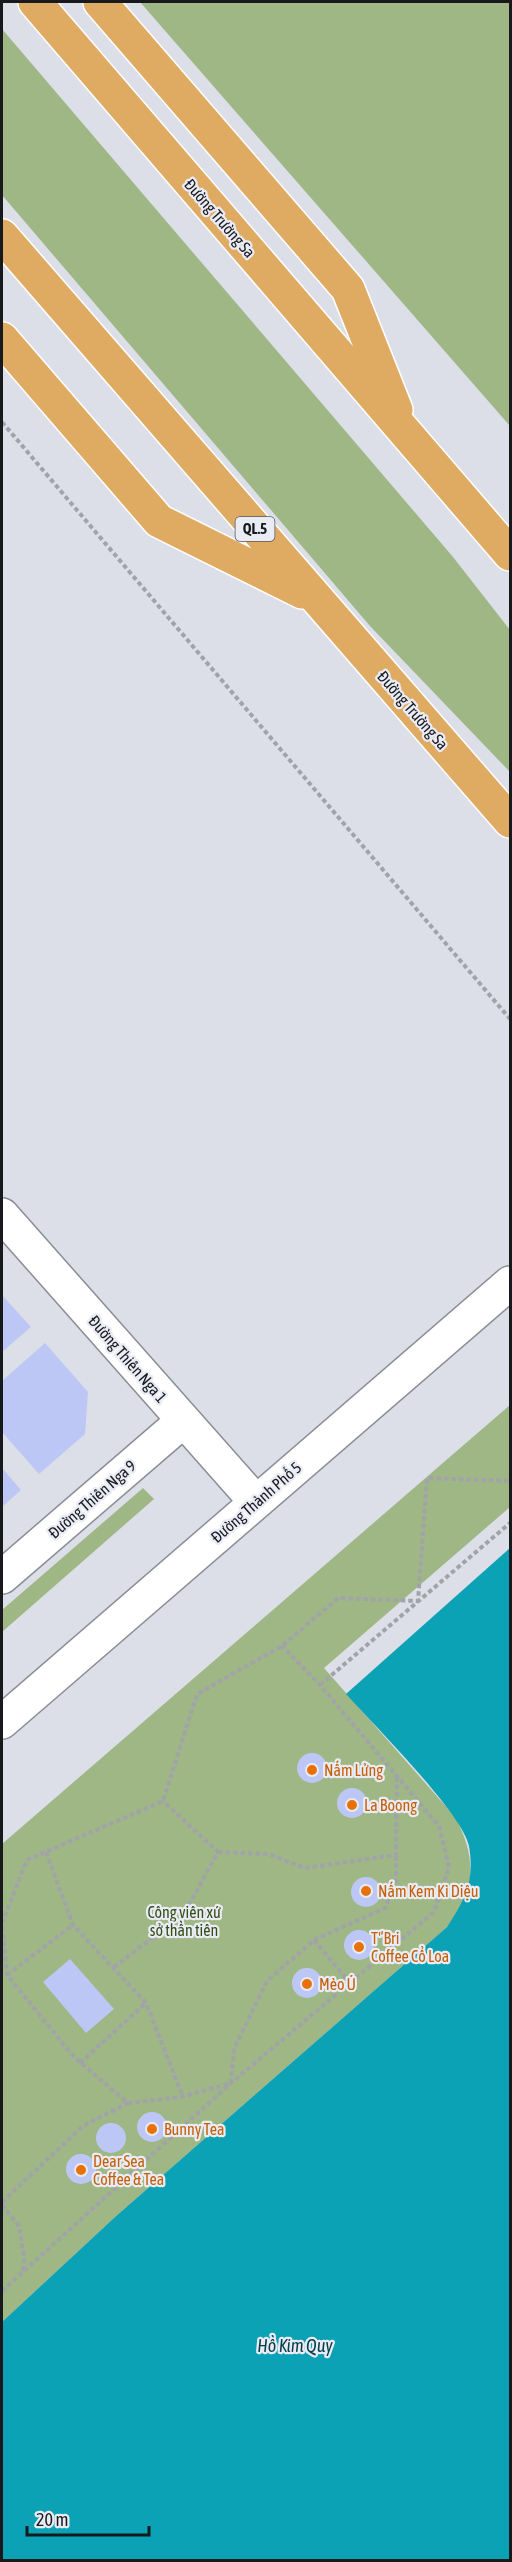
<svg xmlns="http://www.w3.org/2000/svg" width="512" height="2562" font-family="'Asap Condensed',sans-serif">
	<rect width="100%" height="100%" fill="#dcdee8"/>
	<path fill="#9eb785" d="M140,2H510V426Z
		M2,29L453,557L510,630V772L370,626L2,195Z
		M510,1405V1507L324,1668L456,1818C469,1845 476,1869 465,1899C461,1909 453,1919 447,1927L115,2217L2,2322V1844Z
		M143,1488L154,1499L2,1632V1610Z"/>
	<path fill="#0ba2b6" d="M510,1548V2560H2V2322L115,2217L447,1927C465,1900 475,1881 469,1846C463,1814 372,1723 346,1694Z"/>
	<path fill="#bdc7f6" d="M2,1295L31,1327L2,1352Z
		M45,1343L88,1392L85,1434L39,1474L2,1432V1381Z
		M2,1468L21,1490L2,1507Z
		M297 1768a15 15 0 1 1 30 0a15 15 0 1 1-30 0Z
		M337 1803a15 15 0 1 1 30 0a15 15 0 1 1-30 0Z
		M351 1892a15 15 0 1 1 30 0a15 15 0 1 1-30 0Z
		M344 1945a15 15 0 1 1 30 0a15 15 0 1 1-30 0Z
		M70,1959L114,2009L86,2033L43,1982Z
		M292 1983a15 15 0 1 1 30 0a15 15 0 1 1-30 0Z
		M137 2127a15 15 0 1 1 30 0a15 15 0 1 1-30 0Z
		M96 2138a15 15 0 1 1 30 0a15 15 0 1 1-30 0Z
		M66 2169a15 15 0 1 1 30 0a15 15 0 1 1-30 0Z"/>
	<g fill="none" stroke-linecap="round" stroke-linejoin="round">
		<defs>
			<path id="minor" d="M2,1215L256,1502
				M2,1577L183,1421"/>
			<path id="tertiary" d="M2,1722L510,1283"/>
			<path id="trunk" d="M35,2L510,554
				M100,2L348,289L396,410
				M2,236L510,821
				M2,339L159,521L302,592"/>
		</defs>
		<use href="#minor" stroke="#8b8d96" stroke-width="36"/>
		<use href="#tertiary" stroke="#8b8d96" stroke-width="36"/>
		<use href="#trunk" stroke="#fff" stroke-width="36"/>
		<path stroke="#a1a2aa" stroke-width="4" stroke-dasharray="4.5 3" stroke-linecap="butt" d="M2,422L510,1019
			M320,1685L510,1523
			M46,1852L73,1925L146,2003L183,2097
			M218,1852L268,1854L305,1868L396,1855L397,1777
			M2,1923L27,1860L163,1801L197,1694L282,1646L338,1598L418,1601L427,1478L510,1481
			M314,1940L351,1984
			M114,1967L184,1914L218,1852L163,1801
			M7,1975L73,1925
			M80,2063L146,2003
			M128,2103L181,2097L231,2083L234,2049L267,1981L314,1940L385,1908L396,1881V1855
			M2,2202L83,2126L128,2103L74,2057L7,1975L2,1923
			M2,2205L19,2226L24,2257L23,2272
			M2,2291L231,2083L434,1912L449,1867L439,1826L320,1685L282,1646"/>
		<use href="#minor" stroke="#fff" stroke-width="33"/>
		<use href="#tertiary" stroke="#fff" stroke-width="33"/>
		<use href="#trunk" stroke="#dfab63" stroke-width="33"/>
	</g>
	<g fill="#e8710a" stroke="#e9ebf5" stroke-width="2">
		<circle cx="312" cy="1770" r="6"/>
		<circle cx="352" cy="1805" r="6"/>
		<circle cx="366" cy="1891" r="6"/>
		<circle cx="359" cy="1947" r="6"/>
		<circle cx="307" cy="1984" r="6"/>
		<circle cx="152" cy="2129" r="6"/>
		<circle cx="81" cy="2170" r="6"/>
	</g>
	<g text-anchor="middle" stroke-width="4.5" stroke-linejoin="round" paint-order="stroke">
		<rect fill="#e9ebf5" stroke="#57585d" stroke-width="1.5" x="235.5" y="517" width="39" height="24" rx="4.5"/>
		<g font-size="15" font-weight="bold" fill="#18191c">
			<text x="255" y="534">QL.5</text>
		</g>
		<g font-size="16" fill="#18191c" stroke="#e9ebf5">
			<text transform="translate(220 218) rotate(49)" y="6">Đường Trường Sa</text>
			<text transform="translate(413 710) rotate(49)" y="6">Đường Trường Sa</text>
			<text transform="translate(128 1359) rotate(49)" y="6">Đường Thiên Nga 1</text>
			<text transform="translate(92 1499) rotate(-41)" y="6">Đường Thiên Nga 9</text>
			<text transform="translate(256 1502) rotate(-41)" y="6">Đường Thành Phố 5</text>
		</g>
		<g font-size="16" fill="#c56008" stroke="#e9ebf5" text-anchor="start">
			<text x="324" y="1776">Nấm Lửng</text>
			<text x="364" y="1811">La Boong</text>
			<text x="378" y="1897">Nấm Kem Kì Diệu</text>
			<text x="371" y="1944">T'’Bri<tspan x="371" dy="18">Coffee Cổ Loa</tspan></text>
			<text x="319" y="1990">Mèo Ú</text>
			<text x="164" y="2135">Bunny Tea</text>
			<text x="93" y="2167">Dear Sea<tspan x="93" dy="18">Coffee &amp; Tea</tspan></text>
		</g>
		<g font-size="16" fill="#354d16" stroke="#e9ebf5">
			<text x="184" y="1918">Công viên xứ<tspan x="184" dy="18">sở thần tiên</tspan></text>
		</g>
		<g font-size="18" font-style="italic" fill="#054049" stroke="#e9ebf5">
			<text x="295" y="2352">Hồ Kim Quy</text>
		</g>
	</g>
	<rect width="512" height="2562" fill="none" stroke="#18191c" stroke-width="6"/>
	<path d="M27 2526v9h122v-9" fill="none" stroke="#18191c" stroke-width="3"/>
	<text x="36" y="2526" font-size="18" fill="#18191c" stroke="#e9ebf5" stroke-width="4.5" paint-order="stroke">20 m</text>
</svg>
